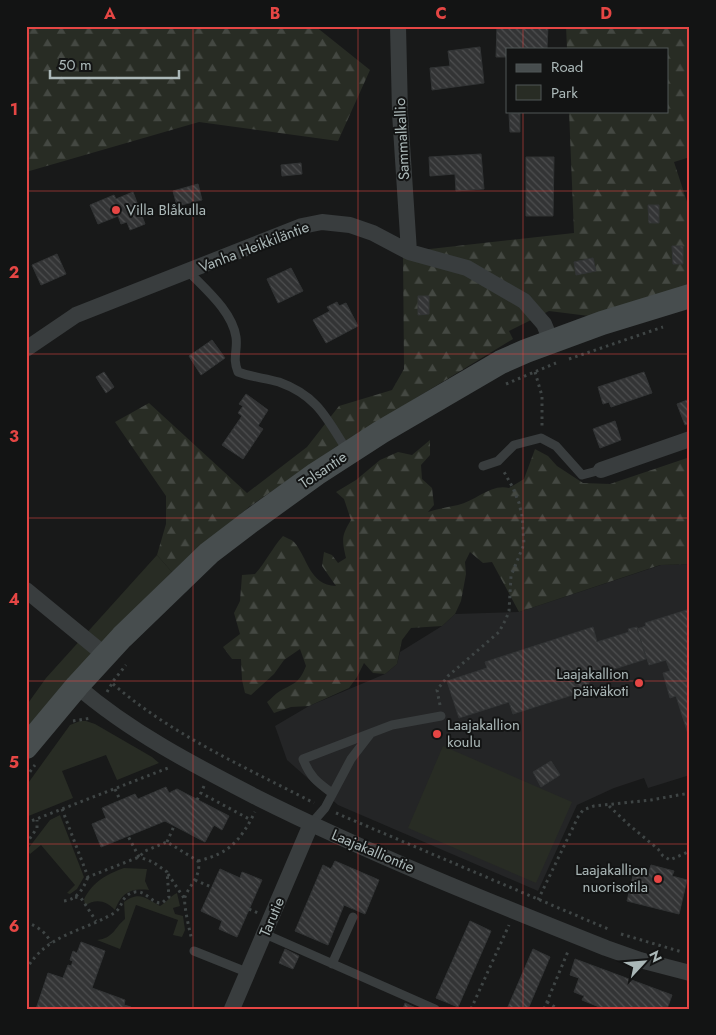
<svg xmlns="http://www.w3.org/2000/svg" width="716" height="1035" font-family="Jost,sans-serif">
	<defs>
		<pattern id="forest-firs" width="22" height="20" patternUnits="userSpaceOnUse" patternTransform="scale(1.25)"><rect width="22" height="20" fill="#282c24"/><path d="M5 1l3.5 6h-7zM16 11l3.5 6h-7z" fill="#444842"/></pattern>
		<pattern id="building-back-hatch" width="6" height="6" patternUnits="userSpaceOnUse" patternTransform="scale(1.25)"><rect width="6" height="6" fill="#333435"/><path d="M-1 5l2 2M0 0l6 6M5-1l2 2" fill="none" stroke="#4e4f50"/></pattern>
	</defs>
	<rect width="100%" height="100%" fill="#181919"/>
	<path fill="#242526" d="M690,564V775L648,788L644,778L614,788L577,805L538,891L338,805L287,760L275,726L309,706L385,674L397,664L400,652L442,626L455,614L519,612L661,565Z"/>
	<path fill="#282c24" d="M157,555L172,572L106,638L26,732V706L46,678Z
		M80,721H86L95,724L152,757L159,763L117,780L106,755L62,771L73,798L26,817V786L70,725Z
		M443,746L572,802L536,883L408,828Z
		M60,815L84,877L77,889L70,894L67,893L75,885L41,845L30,854L27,850L50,820Z
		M124,868L147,869L145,881L149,890C131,888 122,892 115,910C106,901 96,898 85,906L84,899C94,881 105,875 124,868Z
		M177,893L180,906L173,908L175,914L183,916L185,930L182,937L173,935L178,920L136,905L120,949L97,940C114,938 114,928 125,919L124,902C140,891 145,898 160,906C167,902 169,897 177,893Z"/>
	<path fill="url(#forest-firs)" d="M26,26H315L370,70L338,141L199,122L26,172Z
		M566,26H690V157L674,162L690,211V286L589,316L549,311L509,331L513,339L334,448L249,507L172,572L157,555L166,524V496L115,422L149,403L247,493L307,447L339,406L392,390L404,369L403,252L574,233L569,111H667V49H567Z
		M430,440V455L421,465L422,479L432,488L434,505L428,512C438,509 448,507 458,505C475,501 492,483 509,488L524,479L535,449L548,456L557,466L583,483L610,484L690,457V564L660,565L519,612L492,562L483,563L470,552L465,562L466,574L461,601L455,614L442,626L411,628L402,640L397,664L385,674L373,673L364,663L357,677L349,688L309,706L291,707L274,713L267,702C271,699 275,694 280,691C295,683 299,683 306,666L300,649L284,660L274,674L251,695L245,693L242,680L241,659H232L223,647L240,634L234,613L240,601L242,575L255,574C266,562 272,548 283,536C286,538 291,539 294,542C308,558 309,585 336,586L322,566L324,552L332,555L338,563L346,558C342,540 341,536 351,520L344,499L336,492L356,480L380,460L398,452L412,455Z"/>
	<path fill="url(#building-back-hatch)" stroke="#323435" d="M497,26H548L547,49H507V57H496Z
		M480,47L484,83L432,90L430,68L450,66L448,51Z
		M520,113V132H510L509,114Z
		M481,154L484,189L456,191L455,174L430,176L429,157Z
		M526,157H554L553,216H526Z
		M301,163L302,174L282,176L281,165Z
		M198,184L202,200L177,206L173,191Z
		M133,192L145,224L130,230L127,222L121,224L118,216L98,224L90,205L114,195L116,199Z
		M648,205H659V223H649Z
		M672,246H683V264H673Z
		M57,254L66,274L41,285L32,265Z
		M593,258L596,271L576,275L574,262Z
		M291,268L303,291L278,303L267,279Z
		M418,296H429V314L418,315Z
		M337,302L339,306L346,303L358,326L326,343L313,320L330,311L327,307Z
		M212,340L225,358L201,375L189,356Z
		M104,372L114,387L106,393L96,377Z
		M644,372L652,393L611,407L609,402L603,404L598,387Z
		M246,394L268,410L258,426L263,429L243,459L222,445L242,416L238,413L243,406L239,404Z
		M690,399V423L685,425L677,404Z
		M615,421L621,440L600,448L593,429Z
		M690,609V740L676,696L670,698L663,673L670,671L666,660L649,665L637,629L646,626L645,623Z
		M593,627L597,642L629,632L628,629L637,627L646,659L592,676L585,691L513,714L509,702L459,718L447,681L487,668L485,662Z
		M551,761L560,775L541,787L533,772Z
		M166,787L169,793L177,789L229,816L222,830L214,825L205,842L165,821L101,847L92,824L106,818L102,808L135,794L138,799Z
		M335,861L379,880L365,914L344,905L328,945L295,931L323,865L331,869Z
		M651,865L674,871L672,876L687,880L679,914L627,901L635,867L649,871Z
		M220,869L240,878L242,872L262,880L237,937L219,929L222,921L201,911Z
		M470,921L491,931L458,1007L436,998Z
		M81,942L105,951L92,988L125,1000L124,1005L131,1007V1009H36L48,973L63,978L68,965L71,966L73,961L70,960L73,951L77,953Z
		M285,949L299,956L293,969L279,963Z
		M533,949L550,957L528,1009H507Z
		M575,959L672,995L667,1009H604L582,1000L584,996L574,992L579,978L570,975Z
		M405,1003L418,1009H403Z"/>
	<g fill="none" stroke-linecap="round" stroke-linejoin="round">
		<path stroke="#3f4545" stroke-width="3" stroke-dasharray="2.5 4" stroke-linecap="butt" d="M569,359L663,327
			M535,372L542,396V426
			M506,384L556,363
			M113,684C172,735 245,767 314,803
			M107,692L114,680L126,665
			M440,705L437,690L448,676L499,632L506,619L509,611L511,576L524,544L522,516L519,503L513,488L503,470
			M73,721L91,718
			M689,775H690
			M26,777L35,765
			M204,786L201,793L251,820
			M115,789L120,800
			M197,800L201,793
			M609,806L628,824L658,849L663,856L670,860L690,851
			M62,809L88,877L139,857L145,851L167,842L198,861C202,876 189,885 185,897C183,903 190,933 192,940
			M336,813L608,929
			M26,823L168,768
			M167,842L174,826
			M26,844L37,828V820
			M198,861C230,853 240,841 255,812
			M168,874L184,898
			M195,880L211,887
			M75,897L81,898L83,901L96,921
			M538,900L578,817L583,810L594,806L651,800L690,793
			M64,901C78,899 83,889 88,877
			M249,909L258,913
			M26,922C38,927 46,932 51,943
			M621,934L682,952
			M26,970C46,934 83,932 114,913C124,907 120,895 135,892C146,890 152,904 162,903L169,897L167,872L153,862L139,857L128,836
			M547,1002L558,1009
			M471,1009L509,925
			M544,1009L569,949"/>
		<path stroke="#393d3e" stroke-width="9" d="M188,271C205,289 232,311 236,337C238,350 232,358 238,372C251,377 265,378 279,382C318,396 327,419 348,452
			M483,466L498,461L514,445L541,438L556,446L582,475L601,470
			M332,793C317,782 310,777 303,759L371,733
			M311,824L325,808L351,759L371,733L392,725L441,716
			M265,934L435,1009
			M194,951L249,973
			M332,964L353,917"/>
		<path stroke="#393d3e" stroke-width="16" d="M398,26L400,113L409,252
			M26,349L76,315L302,226L322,222L350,225L373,233L409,252L467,268L524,301L544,324L551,341
			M601,470L690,439
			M26,590L105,655
			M77,686C130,732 194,765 256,797C370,854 488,901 606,948L640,960L690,973
			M232,1009L311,824"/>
		<path stroke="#474d4e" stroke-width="24" d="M26,747L77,686L122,637L209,553L251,521L316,474L381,432L501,362L526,351L602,323L690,296"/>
	</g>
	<path fill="none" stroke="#e54644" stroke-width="1" stroke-opacity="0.55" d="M193,26V1009M358,26V1009M523,26V49M523,111V1009M26,191H690M26,354H690M26,518H690M26,681H690M26,844H690"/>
	<g fill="#e54644" stroke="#131414" stroke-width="2">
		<circle cx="116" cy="210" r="5"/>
		<circle cx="639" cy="683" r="5"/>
		<circle cx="437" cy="734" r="5"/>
		<circle cx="658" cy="879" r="5"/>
	</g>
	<g text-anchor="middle" stroke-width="4" stroke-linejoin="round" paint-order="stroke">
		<g font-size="15" fill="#abb8b8" stroke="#131414">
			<text transform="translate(402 139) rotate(-93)" y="5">Sammalkallio</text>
			<text transform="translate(254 247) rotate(-21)" y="5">Vanha Heikkiläntie</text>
			<text transform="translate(323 470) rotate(-34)" y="5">Tolsantie</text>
			<text transform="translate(373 851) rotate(23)" y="5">Laajakalliontie</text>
			<text transform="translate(272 917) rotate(-67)" y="5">Tarutie</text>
		</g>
		<g font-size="15" fill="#abb8b8" stroke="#131414" text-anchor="start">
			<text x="126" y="215">Villa Blåkulla</text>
			<text x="629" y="679" text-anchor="end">Laajakallion<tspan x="629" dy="17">päiväkoti</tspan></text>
			<text x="447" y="730">Laajakallion<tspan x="447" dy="17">koulu</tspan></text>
			<text x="648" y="875" text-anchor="end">Laajakallion<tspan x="648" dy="17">nuorisotila</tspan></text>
		</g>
	</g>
	<rect width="716" height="1035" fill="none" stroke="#131414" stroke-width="55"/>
	<rect x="506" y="48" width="162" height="65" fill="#131414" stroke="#505656"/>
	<rect x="516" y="64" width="25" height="8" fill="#474d4e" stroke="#505656"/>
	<text x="551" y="72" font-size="15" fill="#abb8b8">Road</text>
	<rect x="516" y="85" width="25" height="15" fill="#282c24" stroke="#505656"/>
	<text x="551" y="98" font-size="15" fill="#abb8b8">Park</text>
	<g transform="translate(644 962) rotate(64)" stroke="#131414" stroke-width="4" paint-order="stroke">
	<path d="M0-4L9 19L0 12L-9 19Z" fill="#abb8b8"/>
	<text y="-8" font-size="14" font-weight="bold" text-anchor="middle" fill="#abb8b8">N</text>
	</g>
	<path d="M50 70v8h129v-8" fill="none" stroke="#abb8b8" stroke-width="2.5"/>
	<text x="58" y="70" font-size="15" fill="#abb8b8" stroke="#131414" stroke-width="4" paint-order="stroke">50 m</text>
	<rect x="28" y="28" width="660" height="980" fill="none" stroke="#e54644" stroke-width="2"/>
	<g font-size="16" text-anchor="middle" font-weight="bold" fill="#e54644">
		<text x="110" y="19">A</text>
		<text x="275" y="19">B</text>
		<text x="441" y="19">C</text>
		<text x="606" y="19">D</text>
		<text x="14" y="115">1</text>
		<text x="14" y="278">2</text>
		<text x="14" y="442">3</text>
		<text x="14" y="605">4</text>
		<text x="14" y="768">5</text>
		<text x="14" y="932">6</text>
	</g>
</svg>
